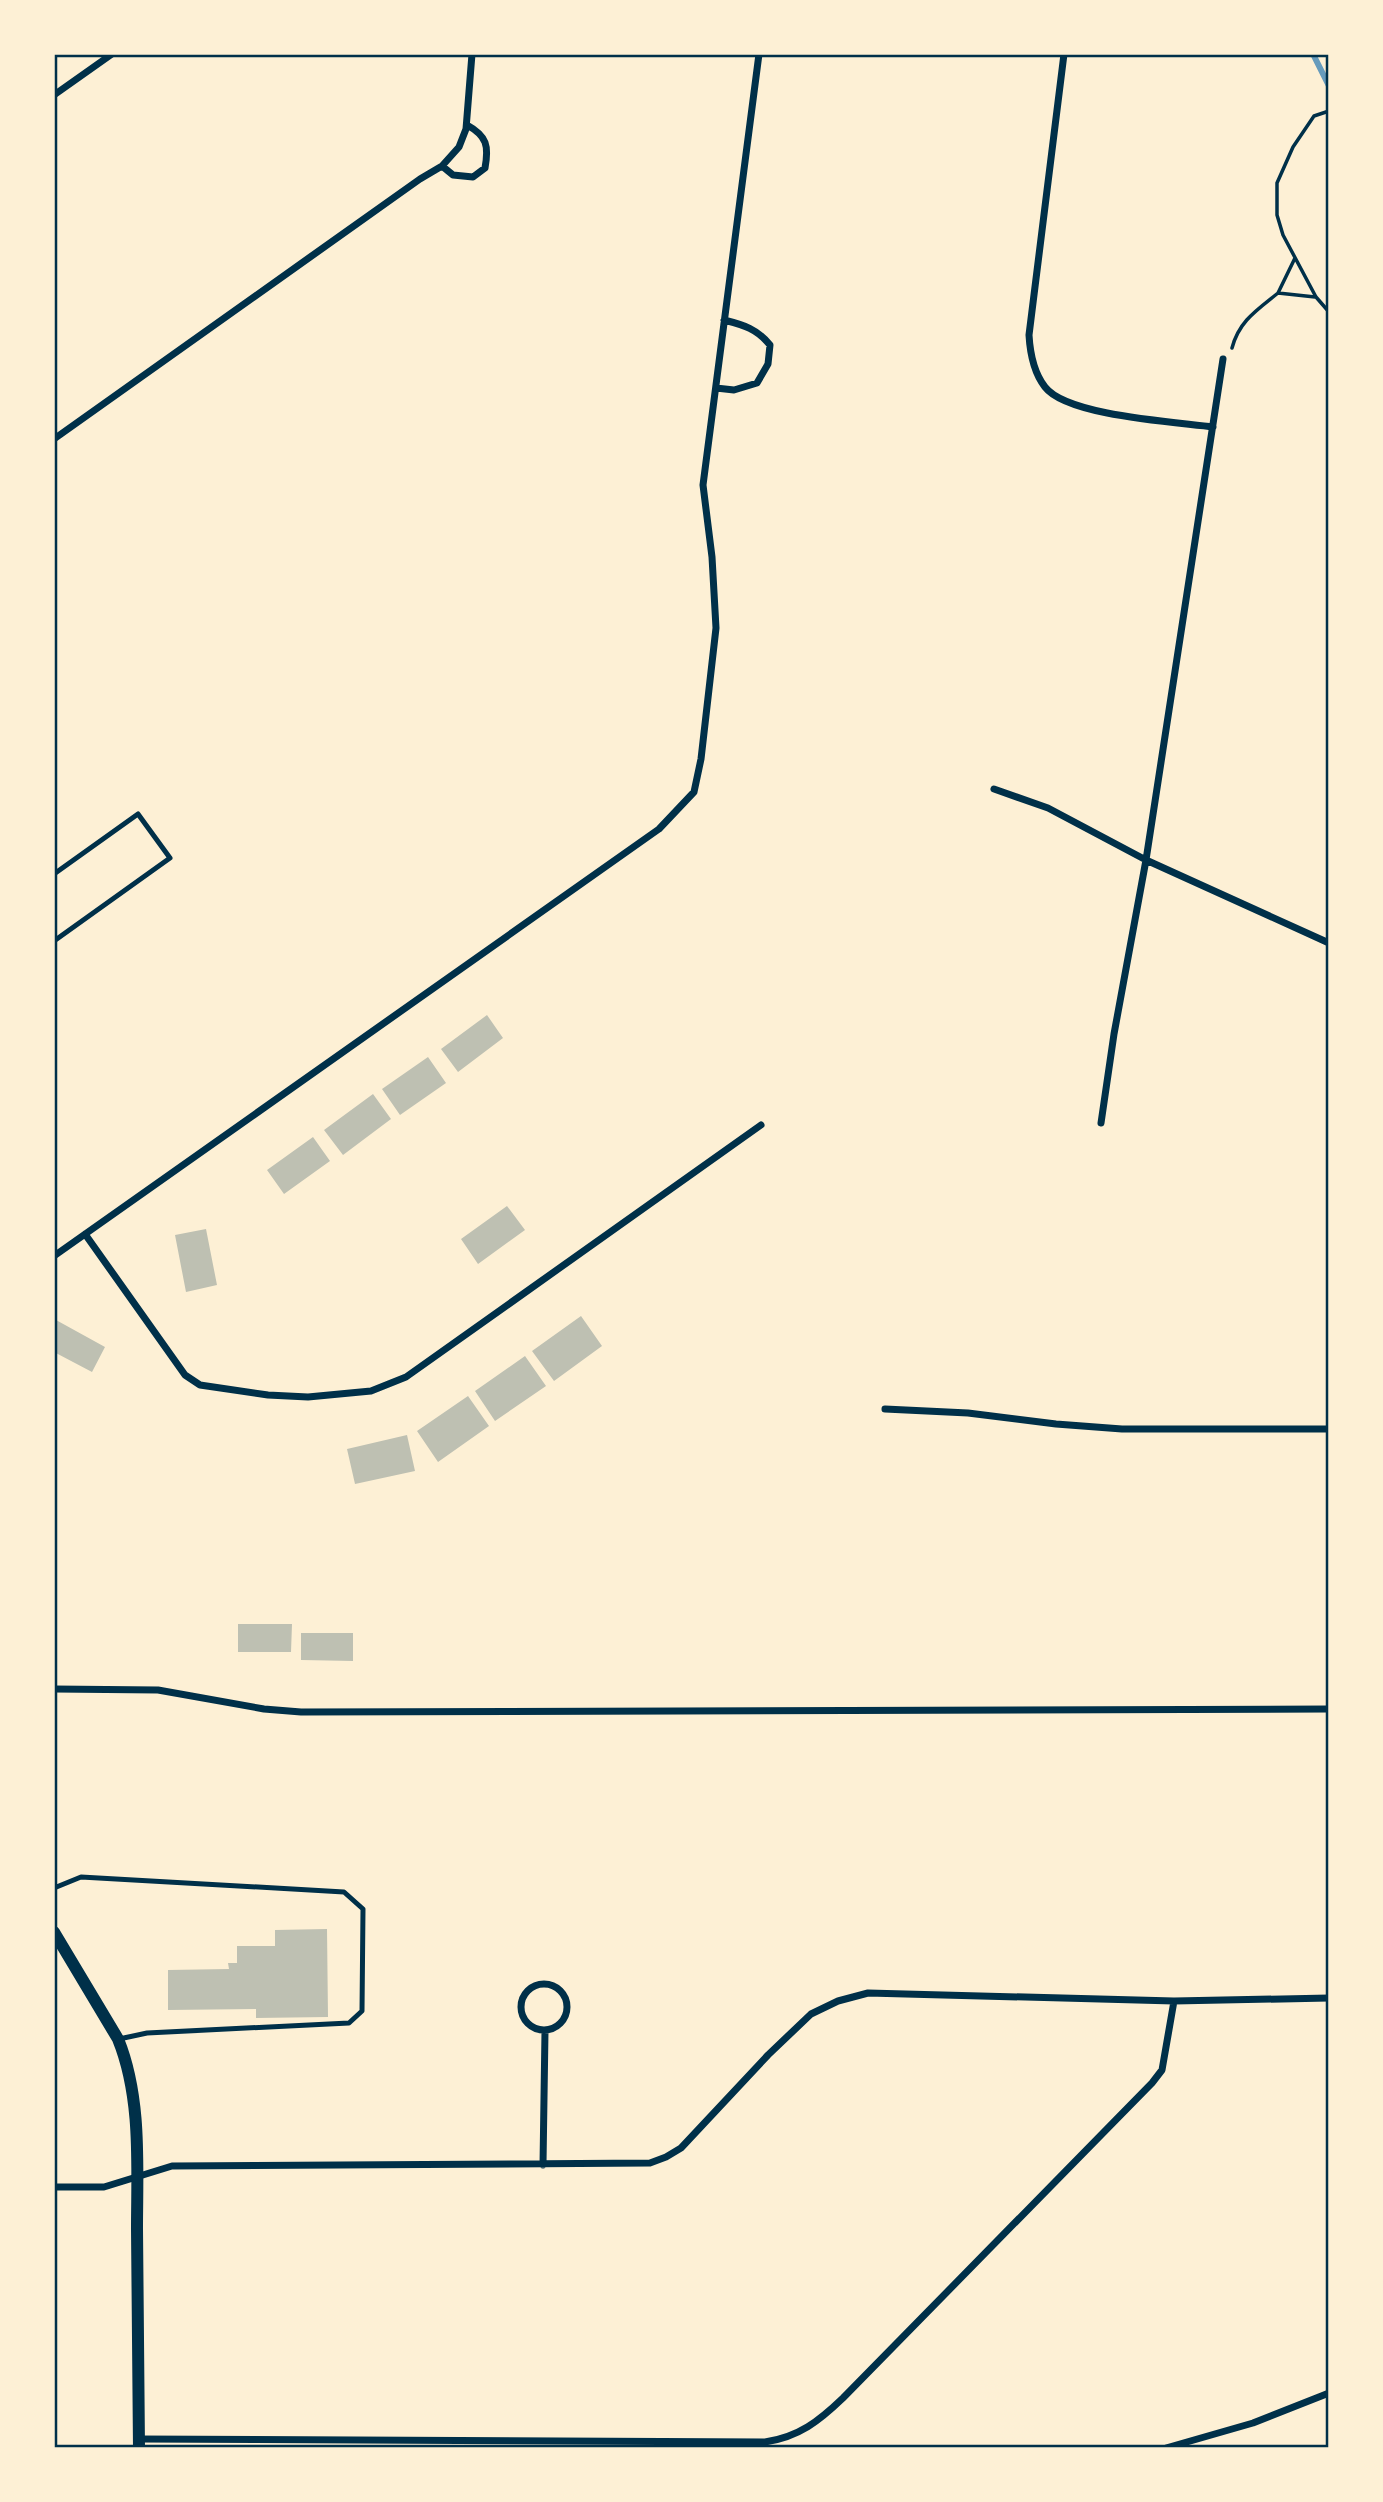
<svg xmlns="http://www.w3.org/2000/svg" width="1383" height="2502" font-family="'Sofia Sans Condensed',sans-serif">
	<rect width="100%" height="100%" fill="#fdf0d5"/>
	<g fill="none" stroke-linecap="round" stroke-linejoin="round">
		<path stroke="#669bbc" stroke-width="6" d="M1313,54L1329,86"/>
	</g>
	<path fill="#bec0b2" d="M487,1015L503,1038L458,1072L441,1049Z
		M428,1057L446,1083L400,1115L382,1089Z
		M373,1094L391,1119L343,1155L324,1130Z
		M313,1137L330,1161L284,1194L267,1170Z
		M507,1206L525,1230L478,1264L461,1239Z
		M206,1229L217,1285L186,1292L175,1235Z
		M581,1316L602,1346L554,1381L532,1351Z
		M56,1320L105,1347L92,1372L54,1352V1324Z
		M525,1356L546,1386L495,1421L475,1391Z
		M468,1396L489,1426L438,1462L417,1431Z
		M407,1435L415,1471L355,1484L347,1449Z
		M238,1624H292L291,1652H238Z
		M301,1633H353V1661L301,1660Z
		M327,1929L328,2017L256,2018V2009L168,2010V1970L229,1969L228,1963H237V1946H275V1930Z"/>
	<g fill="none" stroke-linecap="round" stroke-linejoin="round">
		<path stroke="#003049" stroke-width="3.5" d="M1329,111L1314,116L1293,147L1277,183V215L1283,235L1316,297L1329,312
			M1278,293L1295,258
			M1232,348C1239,321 1257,310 1278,293L1315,297"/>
		<path stroke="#003049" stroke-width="5" d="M54,874L138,814L170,858L54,941
			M54,1888L81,1877L344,1892L363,1909L362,2011L349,2023L147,2033L119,2039"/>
		<path stroke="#003049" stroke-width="7" d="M1064,54L1029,335C1030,352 1034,373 1045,387C1067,416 1176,422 1213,427
			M54,95L112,54
			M442,166L453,175L473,177L485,168C489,146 487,136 467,125
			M716,388L734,390L757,383L768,364L770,345C757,329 744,325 724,320
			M54,439L420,179L442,166L459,147L466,129L472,54
			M994,789L1048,808L1146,860L1329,943
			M1101,1123L1114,1034L1146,860L1223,359
			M85,1234L185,1375L200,1385L268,1395L308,1397L371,1391L406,1377L761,1125
			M54,1256L659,829L694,792L701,759L716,628L712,557L703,485L759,54
			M885,1409L968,1413L1056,1424L1122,1429H1329
			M54,1689L158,1690L264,1709L301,1712L1329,1709
			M521 2007a23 23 0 1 1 46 0a23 23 0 1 1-46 0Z
			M543,2165L545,2031
			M54,2187H104L172,2166L650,2163L666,2157L681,2148L768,2055L811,2014L838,2001L868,1993L1174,2001L1329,1998
			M139,2439L765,2442C799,2437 819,2421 843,2398L1152,2083L1162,2070L1174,2001
			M1166,2448L1253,2423L1329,2393"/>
		<path stroke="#003049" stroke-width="12" d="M54,1932L118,2039C142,2098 137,2167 137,2229C138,2302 139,2375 139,2448"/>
	</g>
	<rect width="1383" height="2502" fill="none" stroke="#fdf0d5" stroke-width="112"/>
	<rect x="56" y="56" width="1271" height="2390" fill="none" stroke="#003049" stroke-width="2.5"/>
</svg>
